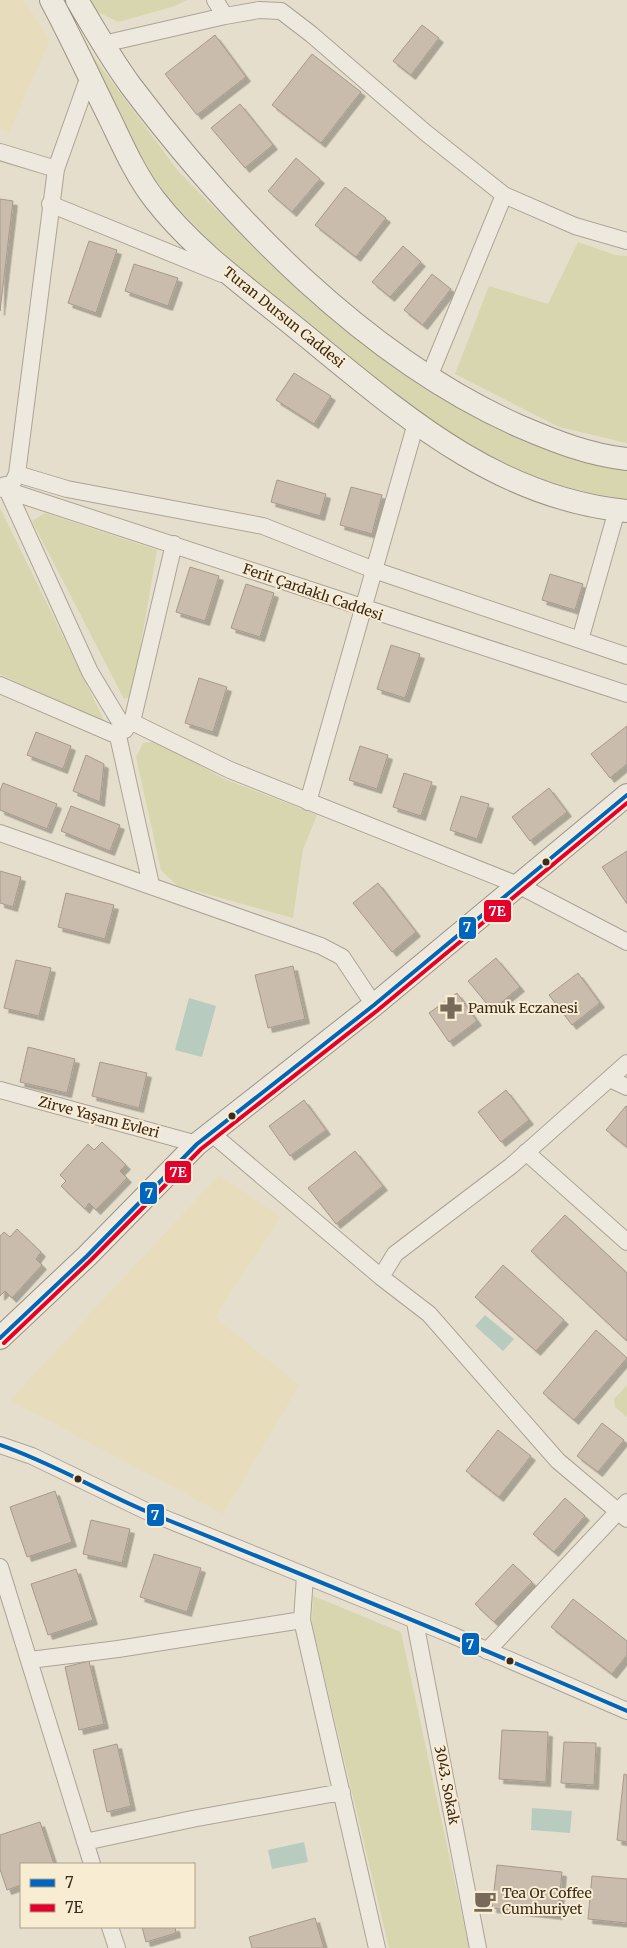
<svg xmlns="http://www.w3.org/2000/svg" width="627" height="1948" font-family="Merriweather,serif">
	<defs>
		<filter id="shadow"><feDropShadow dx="4.5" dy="4.5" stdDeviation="0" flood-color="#0004"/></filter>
	</defs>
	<rect width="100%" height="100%" fill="#e6decc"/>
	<path fill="#e7ddbc" d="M0,0H24L50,40L9,133L0,130Z
		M219,1175L281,1217L215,1317L299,1385L223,1514L10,1400Z"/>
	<path fill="#d7d6ae" d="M90,0H187L175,6L118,22L96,11Z
		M90,52L178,171L240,234L304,291L369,342L627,466V499L610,498L547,482L472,449L420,413L289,311L212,243L168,198L144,165Z
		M578,242L615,255L627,256V443L559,427L455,374L489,286L548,304Z
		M0,508L105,722L0,674Z
		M45,513L157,550L132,696L124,699L32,521Z
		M157,741L222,778L317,815L303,849L293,918L178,886L161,870L136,757L143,743Z
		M627,1385V1417L615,1407L614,1399Z
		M313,1596L401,1632L469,1948H389L312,1624Z"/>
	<path fill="#b8cbbf" d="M189,998L216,1006L202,1057L175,1050Z
		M485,1315L514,1339L503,1351L475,1326Z
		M532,1808L572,1811L570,1833L531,1830Z
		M304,1842L308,1862L272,1869L268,1850Z"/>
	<path fill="#cabcad" stroke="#a7998c" filter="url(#shadow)" d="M422,25L439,38L411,75L393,61Z
		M215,35L246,77L197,115L165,74Z
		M312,54L361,92L321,143L272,105Z
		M240,104L273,145L245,168L211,128Z
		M296,158L320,179L292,212L268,191Z
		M345,187L386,218L356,257L315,225Z
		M0,199L13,201L0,311Z
		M89,241L117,250L96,313L68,303Z
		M403,246L421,262L390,297L372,282Z
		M134,264L178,278L168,306L125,291Z
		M432,274L451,289L423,325L404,310Z
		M294,373L331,396L314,424L276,400Z
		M277,480L326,494L320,516L271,502Z
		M351,487L382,495L372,534L340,525Z
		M190,567L219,576L205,621L176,612Z
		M550,574L583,584L575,610L542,600Z
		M246,584L274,593L260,637L231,628Z
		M391,645L420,654L405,698L377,689Z
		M199,678L227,687L213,732L185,723Z
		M627,726V764L610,778L591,754Z
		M36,732L71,746L63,769L27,755Z
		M360,746L388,755L377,789L349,780Z
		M86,755L104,764L100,802L73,791Z
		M404,773L432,782L421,816L393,807Z
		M3,783L57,804L47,829L0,810V791Z
		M549,788L567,812L530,841L512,817Z
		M461,796L489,804L477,839L450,830Z
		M71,806L120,825L110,851L61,831Z
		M627,851V904L602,867Z
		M0,871L21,877L13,907L0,903Z
		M378,883L416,932L392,952L353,903Z
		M66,893L114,905L105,939L58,927Z
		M496,958L520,987L492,1010L468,981Z
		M16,960L51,968L39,1016L4,1008Z
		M293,966L305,1019L268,1028L255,975Z
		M578,973L600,1003L572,1025L549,995Z
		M457,993L477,1021L449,1042L429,1013Z
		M28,1047L75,1059L67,1093L20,1082Z
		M100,1062L147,1073L139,1108L92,1096Z
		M506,1090L529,1120L501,1142L478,1112Z
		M304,1100L326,1130L290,1156L269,1126Z
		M626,1106L627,1107V1147L606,1130Z
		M102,1142L126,1165L120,1171L127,1178L96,1210L89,1203L85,1209L61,1186L66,1181L60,1175L88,1144L94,1150Z
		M355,1151L383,1186L336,1224L308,1188Z
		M565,1215L627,1273V1341L531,1251Z
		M17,1229L41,1252L36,1259L42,1265L12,1298L5,1291L0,1296V1236L4,1232L10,1237Z
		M503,1265L564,1320L536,1351L475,1297Z
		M596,1330L627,1358L574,1420L543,1393Z
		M602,1423L624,1440L598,1472L577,1456Z
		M498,1430L531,1456L499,1497L466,1471Z
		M55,1491L72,1542L27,1557L10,1507Z
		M565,1498L585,1516L554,1552L533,1534Z
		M91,1520L130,1529L122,1563L83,1554Z
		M154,1554L201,1568L187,1612L140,1597Z
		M513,1564L532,1582L494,1622L475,1604Z
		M76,1569L93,1620L48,1635L31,1584Z
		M573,1599L627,1641V1655L612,1674L551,1627Z
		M89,1661L104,1724L79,1730L65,1667Z
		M502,1730L548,1732L546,1782L499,1779Z
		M564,1742L596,1743L594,1785L561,1783Z
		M117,1744L131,1806L107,1812L93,1750Z
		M624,1774L627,1775V1842L617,1840Z
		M40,1822L54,1864H21V1885L7,1890L0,1869V1835Z
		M497,1865L562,1872L558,1915L492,1908Z
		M592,1876L627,1879V1923L588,1919Z
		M315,1918L324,1948H252L249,1937Z
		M142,1927H175L176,1933L146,1942Z"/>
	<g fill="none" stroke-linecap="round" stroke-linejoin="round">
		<defs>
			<path id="street" d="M225,16L259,10L281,11L311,34L426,133L504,195L575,226L627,241
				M103,44L225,16L215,0
				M0,152L56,169L89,76
				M50,204L222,274
				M429,377L504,195
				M17,474L67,489L263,526L374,570L627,656
				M13,482L17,474L56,169
				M5,485L90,672L125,730
				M0,488L627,694
				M580,640L617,510
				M0,685L118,736
				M132,722L230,770L518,885L627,942
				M125,729L132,722L174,544
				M118,736L151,885
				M308,802L416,423
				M0,833L321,946L342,957L374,1005
				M610,1079L627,1087
				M0,1090L197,1144
				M211,1133L381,1277L429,1314L558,1461L627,1519
				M526,1152L627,1242
				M381,1277L395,1254L511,1166L627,1063
				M0,1445L32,1456L144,1510L452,1635L627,1711
				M0,1567L92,1864
				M305,1576L302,1620L377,1948
				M415,1622L478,1948
				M487,1651L627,1502
				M30,1660L118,1649L302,1620
				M85,1842L192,1819L342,1792
				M110,1927L117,1948"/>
			<path id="secondary" d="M51,0C72,39 90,79 110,119C123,146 136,176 155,200C193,249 247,288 295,327C395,408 492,498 627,511
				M77,0C94,29 111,59 131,86C231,219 366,358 519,426C554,441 589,455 627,459
				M0,1338L87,1256L197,1144L374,1005L627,795"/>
		</defs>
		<use href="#street" stroke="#aca396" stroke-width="18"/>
		<use href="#secondary" stroke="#9b9286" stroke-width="24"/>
		<use href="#street" stroke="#eee9df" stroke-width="16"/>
		<use href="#secondary" stroke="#eee9df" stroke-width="22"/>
		<defs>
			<path id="bus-1" d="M0,1338L87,1256L197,1144L374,1005L627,795
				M0,1445C52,1463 98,1491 148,1512C309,1577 468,1642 627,1711"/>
			<path id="bus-2" d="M4,1343L91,1260L201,1149L378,1010L627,803"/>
		</defs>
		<use href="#bus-1" stroke="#f8ecd2" stroke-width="8"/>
		<use href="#bus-2" stroke="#f8ecd2" stroke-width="8"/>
		<use href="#bus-1" stroke="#0065bd" stroke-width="4"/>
		<use href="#bus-2" stroke="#e4002b" stroke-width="4"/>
	</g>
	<defs>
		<symbol id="pharmacy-bare" viewBox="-9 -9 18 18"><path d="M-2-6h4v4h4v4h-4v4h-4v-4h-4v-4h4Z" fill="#776a5a" stroke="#f8ecd2" stroke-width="2.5" paint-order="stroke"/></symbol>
		<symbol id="cafe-bare" viewBox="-9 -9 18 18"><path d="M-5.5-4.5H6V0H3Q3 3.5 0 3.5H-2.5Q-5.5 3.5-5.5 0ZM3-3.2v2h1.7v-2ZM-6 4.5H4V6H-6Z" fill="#776a5a" stroke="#f8ecd2" stroke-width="2.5" paint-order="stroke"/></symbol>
	</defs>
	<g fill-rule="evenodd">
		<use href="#pharmacy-bare" x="435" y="992" width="32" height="32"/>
		<use href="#cafe-bare" x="469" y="1885" width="32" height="32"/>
	</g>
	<g fill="#3b2b1d" stroke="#f8ecd2" stroke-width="2">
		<circle cx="546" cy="862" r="4.5"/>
		<circle cx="232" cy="1116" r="4.5"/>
		<circle cx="78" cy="1479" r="4.5"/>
		<circle cx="510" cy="1661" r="4.5"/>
	</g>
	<g text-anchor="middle" stroke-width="4" stroke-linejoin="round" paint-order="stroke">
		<g font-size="14" fill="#3b2b1d" stroke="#f8ecd2">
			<text transform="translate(284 317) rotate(39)" y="5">Turan Dursun Caddesi</text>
			<text transform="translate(313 592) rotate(19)" y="5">Ferit Çardaklı Caddesi</text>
			<text transform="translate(99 1117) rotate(15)" y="5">Zirve Yaşam Evleri</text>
			<text transform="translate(447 1785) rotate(79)" y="5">3043. Sokak</text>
		</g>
		<g font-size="14" fill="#3b2b1d" stroke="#f8ecd2" text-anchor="start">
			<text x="468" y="1013">Pamuk Eczanesi</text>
			<text x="502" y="1898">Tea Or Coffee<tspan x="502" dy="16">Cumhuriyet</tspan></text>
		</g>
	</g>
	<g stroke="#f8ecd2" stroke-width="2">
		<rect x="483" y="899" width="29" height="24" rx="5" fill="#e4002b"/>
		<rect x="458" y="916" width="19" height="24" rx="5" fill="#0065bd"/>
		<rect x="164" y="1160" width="28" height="24" rx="5" fill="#e4002b"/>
		<rect x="139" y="1181" width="19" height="24" rx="5" fill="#0065bd"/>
		<rect x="146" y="1503" width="19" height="24" rx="5" fill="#0065bd"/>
		<rect x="461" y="1632" width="19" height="24" rx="5" fill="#0065bd"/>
	</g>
	<g font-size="14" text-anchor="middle" font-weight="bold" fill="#fff">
		<text x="497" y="916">7E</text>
		<text x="467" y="932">7</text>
		<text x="178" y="1177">7E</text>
		<text x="149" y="1198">7</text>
		<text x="155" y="1520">7</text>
		<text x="470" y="1649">7</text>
	</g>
	<rect x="20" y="1863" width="175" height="65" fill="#f8ecd2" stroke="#ac9f8a"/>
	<rect x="30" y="1879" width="25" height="8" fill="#0065bd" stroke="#ac9f8a"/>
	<text x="65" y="1888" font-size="15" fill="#3b2b1d">7</text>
	<rect x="30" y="1904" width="25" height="8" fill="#e4002b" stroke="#ac9f8a"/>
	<text x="65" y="1913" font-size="15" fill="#3b2b1d">7E</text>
</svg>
